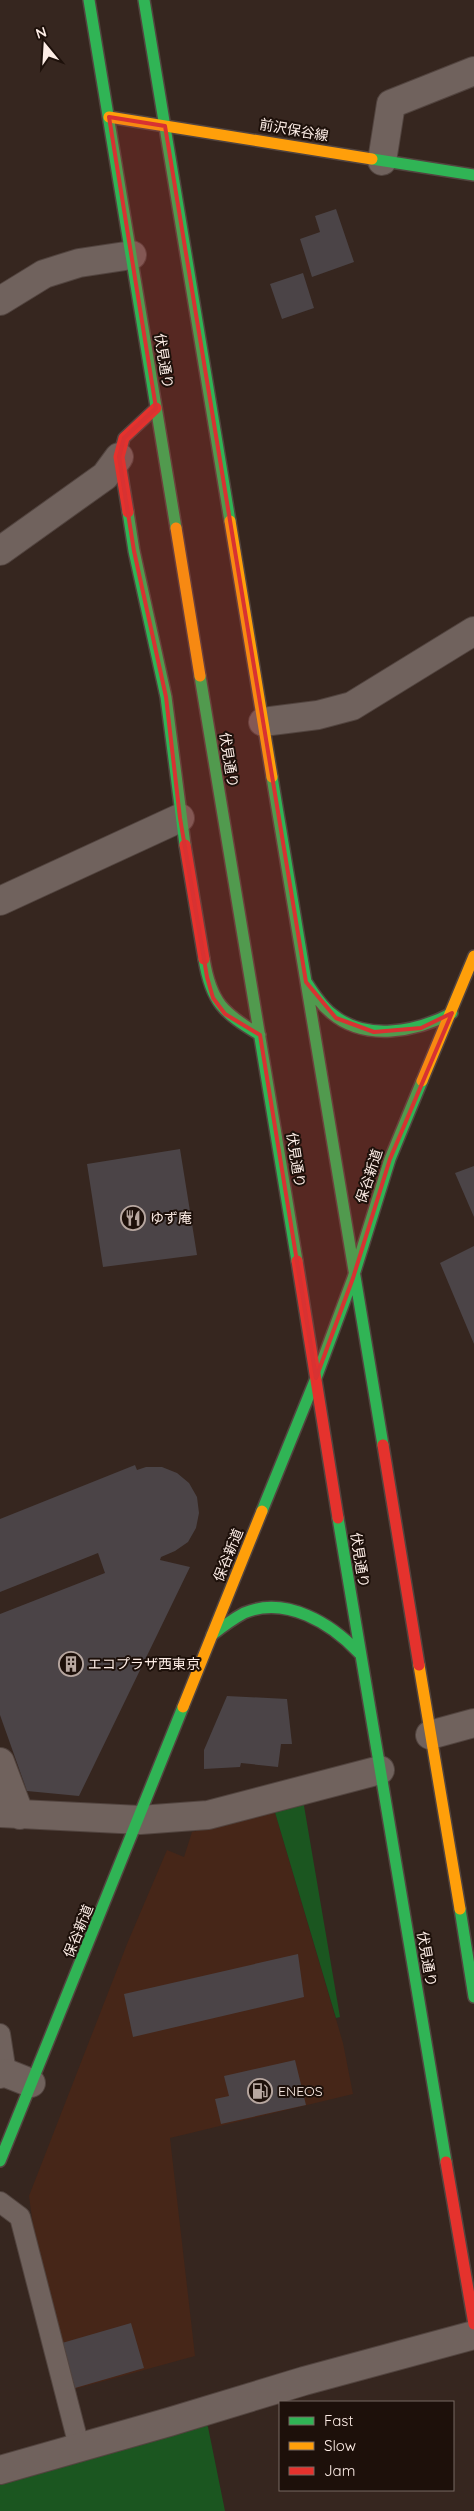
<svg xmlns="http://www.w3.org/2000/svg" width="474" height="2511" font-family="Quicksand,'Noto Sans JP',sans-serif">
	<rect width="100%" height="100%" fill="#36261f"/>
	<path fill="#462618" d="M274,1809L343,2043L353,2094L170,2138L195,2356L71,2390L35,2240L29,2196L127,1944L167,1850L184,1857L192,1832Z"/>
	<path fill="#1b5620" d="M303,1800L340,2017L336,2018L274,1809Z
		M207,2422L225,2511H0V2481Z"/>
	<path fill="#4b4447" d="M336,209L354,262L312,277L300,239L320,232L315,216Z
		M303,273L314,308L282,319L270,284Z
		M180,1149L197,1255L103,1267L87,1164Z
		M474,1166V1217L455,1173Z
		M474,1246V1344L440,1263Z
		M135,1465L137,1470L146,1467H162L177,1473L189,1483L197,1497L199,1513L196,1528L188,1542L175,1551L161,1557L160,1560L190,1567L79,1796L27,1791L0,1715V1614L105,1573L98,1553L0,1592V1519Z
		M227,1696L287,1699L292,1744H281L278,1767L241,1763L240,1767L204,1769V1750Z
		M298,1954L304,1997L133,2037L124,1994Z
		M295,2060L306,2105L221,2124L215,2099L229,2096L224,2076Z
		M131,2323L144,2368L75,2388L62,2343Z"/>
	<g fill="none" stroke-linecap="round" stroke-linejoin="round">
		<defs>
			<path id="lane" d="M0,2034L6,2073
				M0,2202L20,2217L79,2446"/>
			<path id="street" d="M382,161L391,104L474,71
				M0,301L44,274L79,263L132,255
				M0,551L105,476L119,457
				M263,722L318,715L352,706L474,631
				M0,901L180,818
				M430,1735L474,1723
				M0,1762L20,1815
				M0,1813L140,1820L208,1815L380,1770
				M0,2074L6,2073L31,2083
				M0,2470L169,2422L304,2381L474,2335"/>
			<path id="fast" d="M89,0L176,528
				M144,0L230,521
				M372,159L474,175
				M128,512L134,551L166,697L185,845
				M200,676L297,1261
				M272,777L383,1445
				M204,959C211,1002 223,1013 260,1035
				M307,983C314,994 321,1005 331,1013C365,1042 416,1032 452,1013
				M262,1511L316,1378L353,1278L390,1159L422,1081
				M338,1518L446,2162
				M212,1635C222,1627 233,1619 244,1613C286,1595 332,1624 359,1653
				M460,1909L474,1997
				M0,2161L183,1707"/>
			<path id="slow" d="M109,117L372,159
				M230,521L272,777
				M176,528L200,676
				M422,1081L474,956
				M419,1665L460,1909
				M183,1707L262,1511"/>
			<path id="jam" d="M128,512L119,457L124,438L156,408
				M185,845L204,959
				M297,1261L338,1518
				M383,1445L419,1665
				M446,2162L474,2324"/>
		</defs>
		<use href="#lane" stroke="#52443f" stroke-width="22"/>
		<use href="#street" stroke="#52443f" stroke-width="30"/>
		<use href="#fast" stroke="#52443f" stroke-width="14"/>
		<use href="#slow" stroke="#52443f" stroke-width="14"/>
		<use href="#jam" stroke="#52443f" stroke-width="14"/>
		<use href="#lane" stroke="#70625d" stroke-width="20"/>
		<use href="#street" stroke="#70625d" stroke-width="28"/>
		<use href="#fast" stroke="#30b455" stroke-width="11"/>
		<use href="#slow" stroke="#ff9f0a" stroke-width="11"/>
		<use href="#jam" stroke="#e5322d" stroke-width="11"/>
	</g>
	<path fill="#d83232" fill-opacity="0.2" stroke="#d83232" stroke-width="4" stroke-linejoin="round" d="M109,117L165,126L306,982L336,1018L374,1032L421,1028L452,1013L390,1159L353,1278L316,1378L260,1035L225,1014L213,998L207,977L180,818L166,697L134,551L119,457L124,438L156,408Z"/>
	<defs>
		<symbol id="restaurant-ring" viewBox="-11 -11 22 22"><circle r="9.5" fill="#1d100a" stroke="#b7a7a0" stroke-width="1.5"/><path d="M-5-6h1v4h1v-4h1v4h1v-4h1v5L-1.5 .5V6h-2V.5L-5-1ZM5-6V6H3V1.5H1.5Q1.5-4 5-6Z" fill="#b7a7a0"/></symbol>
		<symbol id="building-ring" viewBox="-11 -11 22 22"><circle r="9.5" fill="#1d100a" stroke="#b7a7a0" stroke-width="1.5"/><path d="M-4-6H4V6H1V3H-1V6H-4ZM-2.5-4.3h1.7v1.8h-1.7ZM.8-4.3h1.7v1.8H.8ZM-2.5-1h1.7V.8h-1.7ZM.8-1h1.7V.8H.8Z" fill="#b7a7a0"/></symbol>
		<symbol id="fuel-ring" viewBox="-11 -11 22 22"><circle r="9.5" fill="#1d100a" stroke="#b7a7a0" stroke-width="1.5"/><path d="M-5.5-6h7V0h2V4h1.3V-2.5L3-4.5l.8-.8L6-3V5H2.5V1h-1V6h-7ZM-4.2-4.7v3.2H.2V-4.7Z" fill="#b7a7a0"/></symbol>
	</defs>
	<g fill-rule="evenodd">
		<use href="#restaurant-ring" x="119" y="1204" width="28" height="28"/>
		<use href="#building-ring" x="57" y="1650" width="28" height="28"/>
		<use href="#fuel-ring" x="246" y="2077" width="28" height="28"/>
	</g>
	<g text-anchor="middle" stroke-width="4" stroke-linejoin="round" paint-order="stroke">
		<g font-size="14" fill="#fdede6" stroke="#1d100a">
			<text transform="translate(294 130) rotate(10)" y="5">前沢保谷線</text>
			<text transform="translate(164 361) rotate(81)" y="5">伏見通り</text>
			<text transform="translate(229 760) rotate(81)" y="5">伏見通り</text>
			<text transform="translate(296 1160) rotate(81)" y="5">伏見通り</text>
			<text transform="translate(369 1176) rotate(-72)" y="5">保谷新道</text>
			<text transform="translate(228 1555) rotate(-68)" y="5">保谷新道</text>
			<text transform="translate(360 1560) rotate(81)" y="5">伏見通り</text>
			<text transform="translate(78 1931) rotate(-68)" y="5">保谷新道</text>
			<text transform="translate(427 1959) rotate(80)" y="5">伏見通り</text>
		</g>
		<g font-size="14" fill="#fdede6" stroke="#1d100a" text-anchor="start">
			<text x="150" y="1223">ゆず庵</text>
			<text x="88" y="1669">エコプラザ西東京</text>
			<text x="278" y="2096">ENEOS</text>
		</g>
	</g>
	<rect x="279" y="2401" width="175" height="90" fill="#1d100a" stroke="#776862"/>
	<rect x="289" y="2417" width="25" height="8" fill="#30b455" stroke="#776862"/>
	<text x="324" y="2426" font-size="15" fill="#fdede6">Fast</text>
	<rect x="289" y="2442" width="25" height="8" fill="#ff9f0a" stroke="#776862"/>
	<text x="324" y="2451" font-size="15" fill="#fdede6">Slow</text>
	<rect x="289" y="2467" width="25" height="8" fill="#e5322d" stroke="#776862"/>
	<text x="324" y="2476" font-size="15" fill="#fdede6">Jam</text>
	<g transform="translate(45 45) rotate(342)" stroke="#1d100a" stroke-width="4" paint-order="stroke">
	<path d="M0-4L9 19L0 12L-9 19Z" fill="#fdede6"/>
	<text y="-8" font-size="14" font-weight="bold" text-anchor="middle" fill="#fdede6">N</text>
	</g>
</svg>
